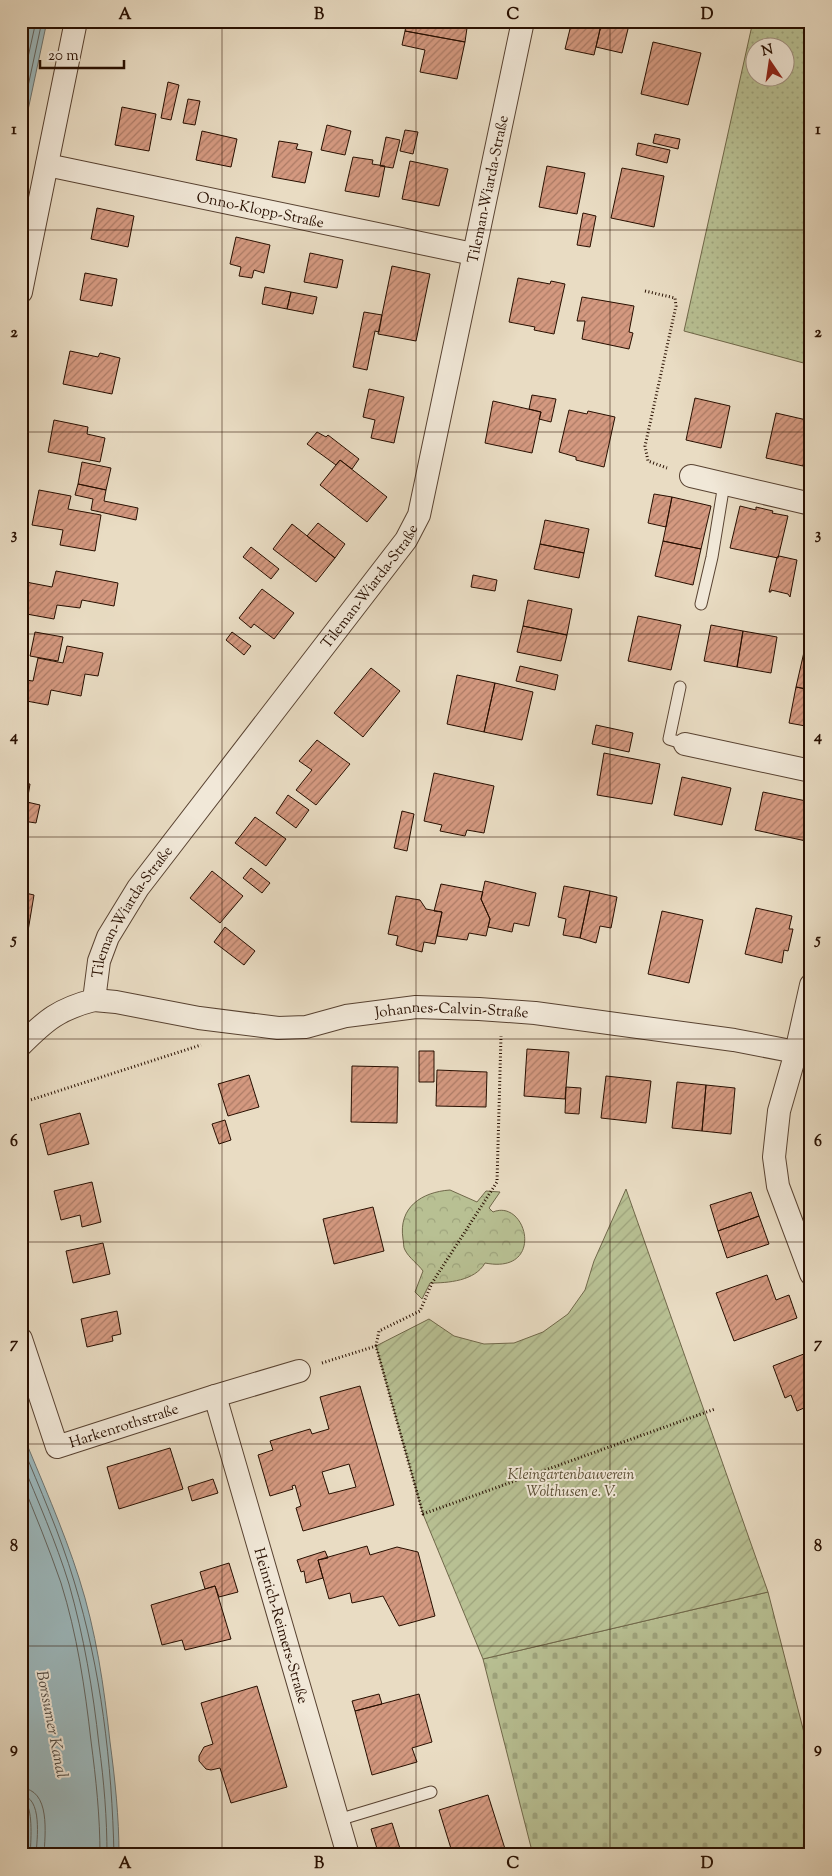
<svg xmlns="http://www.w3.org/2000/svg" width="832" height="1876" font-family="'Sorts Mill Goudy',serif">
	<defs>
		<pattern id="grass-dots" width="8" height="8" patternUnits="userSpaceOnUse" patternTransform="scale(1.25)"><rect width="8" height="8" fill="#b8c093"/><path d="M2 2h.1M6 6h.1" fill="none" stroke="#9ea47d" stroke-width="1.8" stroke-linecap="round"/></pattern>
		<pattern id="cemetery-stones" width="16" height="16" patternUnits="userSpaceOnUse" patternTransform="scale(1.25)"><rect width="16" height="16" fill="#b8c093"/><path d="M2 7V4a2 2 0 0 1 4 0v3zM10 15v-3a2 2 0 0 1 4 0v3z" fill="#9ea47d"/></pattern>
		<pattern id="park-crowns" width="20" height="18" patternUnits="userSpaceOnUse" patternTransform="scale(1.25)"><rect width="20" height="18" fill="#b8c093"/><path d="M2 6a3 3 0 1 1 6 0M12 15a3 3 0 1 1 6 0" fill="none" stroke="#9ea47d"/></pattern>
		<pattern id="garden-furrows" width="10" height="10" patternUnits="userSpaceOnUse" patternTransform="scale(1.25)"><rect width="10" height="10" fill="#b8c093"/><path d="M-1 1l2-2M0 10L10 0M9 11l2-2" fill="none" stroke="#9ea47d"/></pattern>
		<pattern id="building-hatch" width="6" height="6" patternUnits="userSpaceOnUse" patternTransform="scale(1.25)"><rect width="6" height="6" fill="#d49980"/><path d="M-1 1l2-2M0 6l6-6M5 7l2-2" fill="none" stroke="#ac7b66"/></pattern>
	</defs>
	<rect width="100%" height="100%" fill="#e9dcc3"/>
	<filter id="stains"><feTurbulence type="fractalNoise" baseFrequency=".004" numOctaves="4"/><feColorMatrix values="0 0 0 0 .2 0 0 0 0 .09 0 0 0 0 .02 0 0 0 .5 -.17"/></filter>
	<radialGradient id="worn" r=".72"><stop offset=".6" stop-color="#630" stop-opacity="0"/><stop offset="1" stop-color="#630" stop-opacity=".3"/></radialGradient>
	<path fill="url(#grass-dots)" stroke="#70684a" fill-rule="evenodd" d="M753,21H811V365L684,331ZM754,48H784V78H754Z"/>
	<path fill="url(#cemetery-stones)" stroke="#70684a" d="M768,1592L811,1760V1855H533L483,1659Z"/>
	<path fill="url(#park-crowns)" stroke="#70684a" d="M450,1190L477,1202L486,1191L500,1192L489,1208L493,1212C527,1198 546,1275 485,1263C475,1281 448,1283 430,1283L422,1299L415,1292L423,1271C418,1264 409,1258 405,1250C403,1247 404,1243 403,1239C398,1207 422,1192 450,1190Z"/>
	<path fill="url(#garden-furrows)" stroke="#70684a" d="M626,1189L768,1592L483,1659L423,1514L376,1346L429,1319L454,1336L484,1344L514,1343L543,1332L568,1314L585,1290L594,1261Z"/>
	<path fill="#9cb9be" stroke="#6e7572" d="M21,21H47L21,143Z
		M21,1430C41,1479 63,1528 79,1578C96,1631 104,1686 110,1742C115,1779 119,1817 119,1855H25V1818L21,1790Z"/>
	<g fill="none" stroke-linecap="round" stroke-linejoin="round">
		<path stroke="#62645f" stroke-width="1" d="M21,89L36,21
			M21,119L42,21
			M21,1443C40,1489 60,1534 74,1581C101,1669 112,1763 114,1855
			M21,1460C38,1501 56,1542 69,1584C84,1637 93,1690 99,1745C104,1781 107,1818 107,1855
			M21,1480C35,1514 49,1548 61,1583C77,1634 85,1688 91,1741C96,1779 100,1816 100,1855
			M21,1788C51,1789 45,1834 44,1855
			M21,1795C43,1797 37,1839 36,1855
			M21,1802L26,1803C33,1812 31,1842 30,1855"/>
	</g>
	<path fill="url(#building-hatch)" stroke="#280f00" fill-rule="evenodd" d="M407,21H468L465,42L405,31Z
		M572,21H602L594,55L565,49Z
		M602,21H630L622,53L596,47Z
		M405,31L465,42L457,79L420,72L425,50L402,45Z
		M653,42L701,53L688,105L641,94Z
		M168,82L179,85L171,120L161,118Z
		M188,99L200,101L195,125L183,123Z
		M122,107L156,114L149,151L115,145Z
		M327,125L351,131L345,155L321,150Z
		M405,130L418,132L413,154L400,151Z
		M202,131L237,139L231,167L196,160Z
		M655,134L680,139L678,149L653,143Z
		M386,137L400,140L393,168L380,166Z
		M279,141L298,144L296,149L312,152L305,183L272,177Z
		M638,143L670,150L667,163L636,155Z
		M353,157L373,160L372,164L385,166L379,197L345,191Z
		M410,161L448,169L439,206L402,199Z
		M547,166L585,173L577,214L539,207Z
		M622,168L664,176L654,227L611,218Z
		M97,208L134,216L128,247L91,239Z
		M583,213L596,216L590,247L577,245Z
		M236,237L270,245L264,273L254,270L252,278L239,276L241,267L230,264Z
		M310,253L343,260L337,288L304,282Z
		M392,266L430,274L416,341L378,334Z
		M85,273L117,279L112,306L80,300Z
		M518,278L550,284L551,281L565,284L554,334L534,330L535,327L509,322Z
		M265,287L291,292L287,309L262,304Z
		M291,292L317,297L313,314L287,309Z
		M582,297L634,306L629,332L633,333L629,349L582,339L585,321H577Z
		M364,312L382,315L379,332L375,331L367,370L353,367Z
		M70,351L98,357L100,353L120,358L112,394L63,384Z
		M369,389L404,397L394,443L371,438L375,420L363,417Z
		M532,395L556,399L551,422L539,419L541,412L529,409Z
		M695,398L730,406L721,448L686,440Z
		M493,401L541,412L532,453L485,443Z
		M569,410L587,414L588,411L615,417L604,467L576,460V457L559,452Z
		M776,413L811,421V430L803,466L766,458Z
		M54,420L88,427L87,434L105,438L100,462L48,452Z
		M317,432L326,437L328,435L359,459L352,469L340,460L336,465L307,444Z
		M340,460L387,497L367,522L320,485Z
		M82,462L111,468L106,490L78,484Z
		M78,484L106,490L104,501L138,508L136,520L91,510L93,499L75,495Z
		M39,490L71,496L68,509L101,515L95,551L60,545L63,530L32,525Z
		M654,494L672,497L666,527L648,523Z
		M672,497L711,506L701,549L663,541Z
		M740,506L756,510V507L773,511L772,513L788,516L778,558L730,548Z
		M545,520L589,529L584,553L540,544Z
		M318,523L345,544L335,558L307,536Z
		M292,524L335,558L316,582L273,549Z
		M663,541L701,549L693,585L655,576Z
		M540,544L584,553L579,578L534,569Z
		M251,547L279,569L271,579L243,557Z
		M779,556L797,560L790,597L788,594L771,590V592H769L777,557Z
		M56,571L118,583L114,606L82,600L80,608L57,605L54,619L21,613V604L26,582L52,587Z
		M473,575L497,580L495,591L471,587Z
		M262,589L294,613L274,639L254,624L251,628L239,618Z
		M528,600L572,609L567,635L523,626Z
		M638,616L681,625L671,670L628,661Z
		M711,625L743,631L737,667L704,661Z
		M523,626L567,635L561,661L517,652Z
		M743,631L777,637L771,673L737,667Z
		M35,632L63,637L58,661L30,656Z
		M232,632L251,646L244,655L226,640Z
		M67,646L103,653L98,676L85,674L81,696L51,690L48,705L21,700L25,680L33,681L38,658L63,663Z
		M804,652L811,653V690L796,687Z
		M520,666L558,675L555,690L516,681Z
		M371,668L400,691L363,737L334,713Z
		M457,675L495,683L484,732L447,724Z
		M495,683L533,692L522,740L484,732Z
		M796,687L811,690V727L789,723Z
		M596,725L633,733L629,752L592,744Z
		M317,740L350,764L316,805L296,790L312,770L299,761Z
		M604,753L660,764L652,804L597,795Z
		M434,773L494,786L484,833L467,830L465,836L440,831L442,825L424,821Z
		M682,777L731,788L722,825L674,815Z
		M21,783L30,784L27,802L40,805L36,823L23,821L21,825Z
		M763,792L811,802V820L806,841L755,830Z
		M288,795L309,810L296,828L276,813Z
		M402,811L414,814L407,851L394,848Z
		M255,817L286,839L266,866L235,843Z
		M251,868L270,883L262,893L243,878Z
		M212,871L243,896L220,923L190,898Z
		M485,881L536,893L529,926L514,923L512,932L488,927L490,919L481,899Z
		M441,884L483,892L481,899L490,919L486,936L469,933L467,940L437,936L442,912L434,911Z
		M564,886L590,891L580,938L563,935L566,919L558,917Z
		M590,891L617,897L611,928L600,926L596,943L580,938Z
		M21,892L34,895L28,931L21,930Z
		M396,896L420,900L426,909L442,912L435,944L424,942L422,952L396,945L398,936L388,934Z
		M756,908L792,916L789,929H793L788,951L784,950L782,963L745,954Z
		M662,911L703,920L689,983L648,974Z
		M225,927L255,951L244,965L214,942Z
		M527,1049L569,1052L565,1099L524,1096Z
		M419,1051H434V1082H419Z
		M352,1066L398,1067L397,1123L351,1122Z
		M437,1070L487,1072L486,1107L436,1106Z
		M249,1075L259,1107L228,1116L218,1084Z
		M606,1076L651,1081L646,1123L601,1118Z
		M677,1082L706,1085L702,1131L672,1128Z
		M706,1085L735,1088L731,1134L702,1131Z
		M566,1087L581,1088L579,1114L565,1113Z
		M80,1113L89,1144L48,1155L40,1124Z
		M225,1120L231,1140L219,1144L212,1124Z
		M92,1182L101,1222L82,1227L80,1215L61,1220L54,1191Z
		M751,1192L759,1216L718,1231L710,1205Z
		M373,1207L384,1251L334,1264L323,1219Z
		M759,1216L769,1244L727,1258L718,1231Z
		M103,1243L110,1274L73,1283L66,1251Z
		M767,1275L776,1300L789,1295L797,1318L734,1341L716,1293Z
		M117,1311L121,1334L112,1336L113,1341L87,1347L81,1319Z
		M809,1352L811,1356V1405L797,1411L791,1395L785,1398L773,1366Z
		M360,1386L394,1505L303,1531L296,1508L301,1506L295,1485L292,1486L293,1489L270,1496L258,1455L273,1450L270,1441L310,1429L312,1434L329,1429L320,1397ZM349,1464L356,1487L329,1494L322,1472Z
		M811,1435V1448L806,1437Z
		M170,1448L183,1489L119,1509L107,1467Z
		M213,1479L218,1493L192,1501L188,1487Z
		M367,1546L370,1555L397,1547L418,1552L435,1616L399,1626L383,1596L352,1603L350,1593L329,1599L318,1560Z
		M325,1551L328,1558L318,1560L323,1578L306,1583L304,1571L301,1572L297,1560Z
		M229,1563L238,1592L219,1597L215,1586L205,1589L200,1572Z
		M215,1586L231,1639L185,1650L182,1640L162,1645L151,1605Z
		M257,1686L287,1787L231,1803L220,1768L211,1770L206,1769L199,1761V1756L204,1747L213,1744L201,1703Z
		M379,1694L382,1704L355,1711L352,1701Z
		M419,1694L432,1742L412,1748L417,1762L372,1775L355,1711Z
		M488,1795L506,1852L499,1855H453L439,1810Z
		M392,1823L402,1855H379L371,1829Z"/>
	<g fill="none" stroke-linecap="round" stroke-linejoin="round">
		<defs>
			<path id="lane" d="M701,604L712,557L724,484
				M680,687L669,739L685,744
				M338,1820L431,1792"/>
			<g id="street">
				<path id="s1" d="M47,165L473,254"/>
				<path d="M21,292L76,21"/>
				<path d="M691,476L811,504"/>
				<path d="M685,744L811,771"/>
				<path d="M811,985L796,1052L779,1111L774,1157L778,1186L811,1274"/>
				<path id="s2" d="M94,1000L116,1002L199,1018L278,1028L306,1027L346,1016L416,1007L479,1009L535,1013L734,1040L796,1052L811,1058"/>
				<path id="s3" d="M21,1045C46,1020 59,1009 94,1000L99,961L108,937L138,888L406,540L419,515L523,21"/>
				<path id="s4" d="M21,1339L57,1447L215,1396L299,1371"/>
				<path id="s5" d="M215,1396L348,1855"/>
			</g>
		</defs>
		<use href="#lane" stroke="#584231" stroke-width="13"/>
		<use href="#street" stroke="#584231" stroke-width="24"/>
		<path stroke="#280f00" stroke-width="3" stroke-dasharray="1 2.5" stroke-linecap="butt" d="M645,291L675,298L676,306L645,446L648,461L667,468
			M21,1103L201,1045
			M376,1346L379,1331L420,1311L432,1283L497,1182L501,1036
			M322,1363L376,1346L423,1514L715,1409"/>
		<use href="#lane" stroke="#f1e8d8" stroke-width="11"/>
		<use href="#street" stroke="#f1e8d8" stroke-width="22"/>
	</g>
	<path fill="none" stroke="#280f00" stroke-width="1" stroke-opacity="0.55" d="M222,21V1855M416,21V1855M610,21V1855M21,230H811M21,432H811M21,634H811M21,837H811M21,1039H811M21,1242H811M21,1444H811M21,1646H811"/>
	<g text-anchor="middle" stroke-width="4" stroke-linejoin="round" paint-order="stroke">
		<g font-size="15" fill="#280f00" stroke="#f1e8d8">
			<text dy="5" stroke="none"><textPath href="#s3" startOffset="1010">Tileman-Wiarda-Straße</textPath></text>
			<text dy="5" stroke="none"><textPath href="#s1" startOffset="218">Onno-Klopp-Straße</textPath></text>
			<text dy="5" stroke="none"><textPath href="#s3" startOffset="590">Tileman-Wiarda-Straße</textPath></text>
			<text dy="5" stroke="none"><textPath href="#s3" startOffset="185">Tileman-Wiarda-Straße</textPath></text>
			<text dy="5" stroke="none"><textPath href="#s2" startOffset="362">Johannes-Calvin-Straße</textPath></text>
			<text dy="5" stroke="none"><textPath href="#s4" startOffset="184">Harkenrothstraße</textPath></text>
			<text dy="5" stroke="none"><textPath href="#s5" startOffset="239">Heinrich-Reimers-Straße</textPath></text>
		</g>
		<g font-size="15" font-style="italic" fill="#5a4d33" stroke="#f1e8d8">
			<text x="571" y="1479">Kleingartenbauverein<tspan x="571" dy="17">Wolthusen e. V.</tspan></text>
		</g>
		<g font-size="16" font-style="italic" fill="#514a42" stroke="#f1e8d8">
			<text transform="translate(53 1724) rotate(79)" y="6">Borssumer Kanal</text>
		</g>
	</g>
	<rect width="832" height="1876" fill="none" stroke="#e9dcc3" stroke-width="55"/>
	<g transform="translate(770 62) rotate(347)"><circle r="24" fill="#f1e8d8" stroke="#a19182"/>
	<path d="M0-4L9 19L0 12L-9 19Z" fill="#8f2418"/>
	<text y="-8" font-size="14" font-weight="bold" text-anchor="middle" fill="#280f00">N</text>
	</g>
	<path d="M40 60v8h84v-8" fill="none" stroke="#280f00" stroke-width="2.5"/>
	<text x="48" y="60" font-size="15" fill="#280f00" stroke="#f1e8d8" stroke-width="4" paint-order="stroke">20 m</text>
	<rect x="28" y="28" width="776" height="1820" fill="none" stroke="#280f00" stroke-width="2"/>
	<g font-size="16" text-anchor="middle" font-weight="bold" fill="#280f00">
		<text x="125" y="19">A</text>
		<text x="319" y="19">B</text>
		<text x="513" y="19">C</text>
		<text x="707" y="19">D</text>
		<text x="14" y="134">1</text>
		<text x="818" y="134">1</text>
		<text x="14" y="337">2</text>
		<text x="818" y="337">2</text>
		<text x="14" y="539">3</text>
		<text x="818" y="539">3</text>
		<text x="14" y="741">4</text>
		<text x="818" y="741">4</text>
		<text x="14" y="944">5</text>
		<text x="818" y="944">5</text>
		<text x="14" y="1146">6</text>
		<text x="818" y="1146">6</text>
		<text x="14" y="1348">7</text>
		<text x="818" y="1348">7</text>
		<text x="14" y="1551">8</text>
		<text x="818" y="1551">8</text>
		<text x="14" y="1753">9</text>
		<text x="818" y="1753">9</text>
		<text x="125" y="1868">A</text>
		<text x="319" y="1868">B</text>
		<text x="513" y="1868">C</text>
		<text x="707" y="1868">D</text>
	</g>
	<rect width="100%" height="100%" filter="url(#stains)"/>
	<rect width="100%" height="100%" fill="url(#worn)"/>
</svg>
